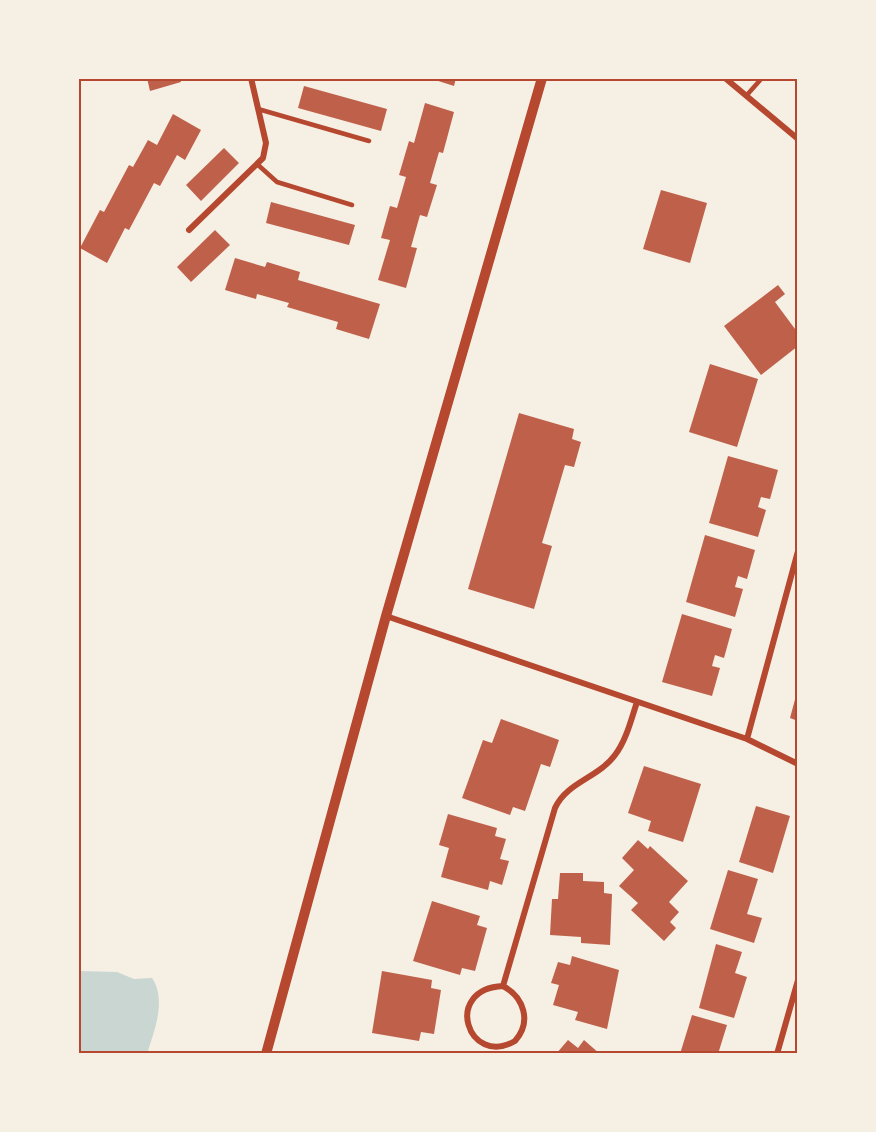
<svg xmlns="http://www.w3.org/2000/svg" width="876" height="1132" font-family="'Space Grotesk',sans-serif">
	<rect width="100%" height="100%" fill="#f6efe4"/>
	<path fill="#c9d6d2" d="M78,971L117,972L134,979L152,978C167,1000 154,1031 147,1054H78Z"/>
	<path fill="#bf614a" d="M147,78H180L181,82L150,91Z
		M429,78H456L454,86Z
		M304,86L387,109L381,131L298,108Z
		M425,103L454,112L443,153L439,152L430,183L437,185L427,217L420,215L411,247L417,248L406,288L378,280L390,240L381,238L390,206L397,208L406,177L399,175L409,141L414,143Z
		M173,114L201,130L185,160L177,155L160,186L154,183L129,230L125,228L107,263L80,248L100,210L104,212L129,165L133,167L148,140L157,145Z
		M224,148L239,163L201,201L186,185Z
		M661,190L707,203L690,263L643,249Z
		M271,202L355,225L349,245L266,223Z
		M215,230L230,245L191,282L177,267Z
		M235,258L265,267L267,262L300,272L298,280L380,304L369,339L336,329L338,322L287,307L289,303L257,294L256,299L225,290Z
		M778,285L785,294L775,302L798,333V346L761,375L724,326Z
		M710,364L758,379L737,447L689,432Z
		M519,413L574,429L572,439L581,442L574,467L565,465L542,543L552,546L534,609L468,589Z
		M728,456L778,470L770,499L761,497L758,507L766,510L758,537L709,523Z
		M705,535L755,550L747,579L738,576L735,587L743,589L735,617L686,602Z
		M682,614L732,629L724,658L715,655L712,666L720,668L712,696L662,682Z
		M797,692H798V721L790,718Z
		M501,719L559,740L550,767L541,764L525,811L513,807L510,815L462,798L483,740L492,743Z
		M644,766L701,784L683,842L648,831L651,821L628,813Z
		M756,806L790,816L773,873L739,862Z
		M448,814L497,828L495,836L506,839L500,859L509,861L502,885L490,881L488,890L441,877L449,848L439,845Z
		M638,840L648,849L650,846L688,881L669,902L679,912L670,922L676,928L664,941L631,910L638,903L619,886L634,870L622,858Z
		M728,870L758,879L747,914L762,918L754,943L710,929Z
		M560,873H583V881L604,882V893L612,894L610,945L581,943V937L550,935L552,899H558Z
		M432,901L480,916L477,925L487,928L475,971L462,968L460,975L413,961Z
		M716,944L742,952L735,973L747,977L734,1018L699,1008Z
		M572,956L619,970L607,1029L575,1020L578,1012L553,1005L559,985L551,983L558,962L570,965Z
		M382,971L432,980L431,988L441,990L434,1034L421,1032L419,1041L372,1033Z
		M692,1015L727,1025L718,1054H680Z
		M568,1040L578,1048L584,1040L600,1054H556Z"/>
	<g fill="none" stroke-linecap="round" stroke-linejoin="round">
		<path stroke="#b5482f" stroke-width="4.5" d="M746,96L762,78
			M258,109L369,141
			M257,164L277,182L352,205"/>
		<path stroke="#b5482f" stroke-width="6" d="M725,78L798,139
			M189,230L263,158L266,143L251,78
			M386,616L747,739L798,764
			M747,739L798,551
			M503,986C442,989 468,1068 515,1041C532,1022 524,997 503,986L555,808C567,782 598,778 615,755C626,741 631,720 637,702
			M777,1054L798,980"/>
		<path stroke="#b5482f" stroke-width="10" d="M266,1054L386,616L542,78"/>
	</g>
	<rect width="876" height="1132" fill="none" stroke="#f6efe4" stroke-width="159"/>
	<rect x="80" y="80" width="716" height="972" fill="none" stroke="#b5482f" stroke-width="2"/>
</svg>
